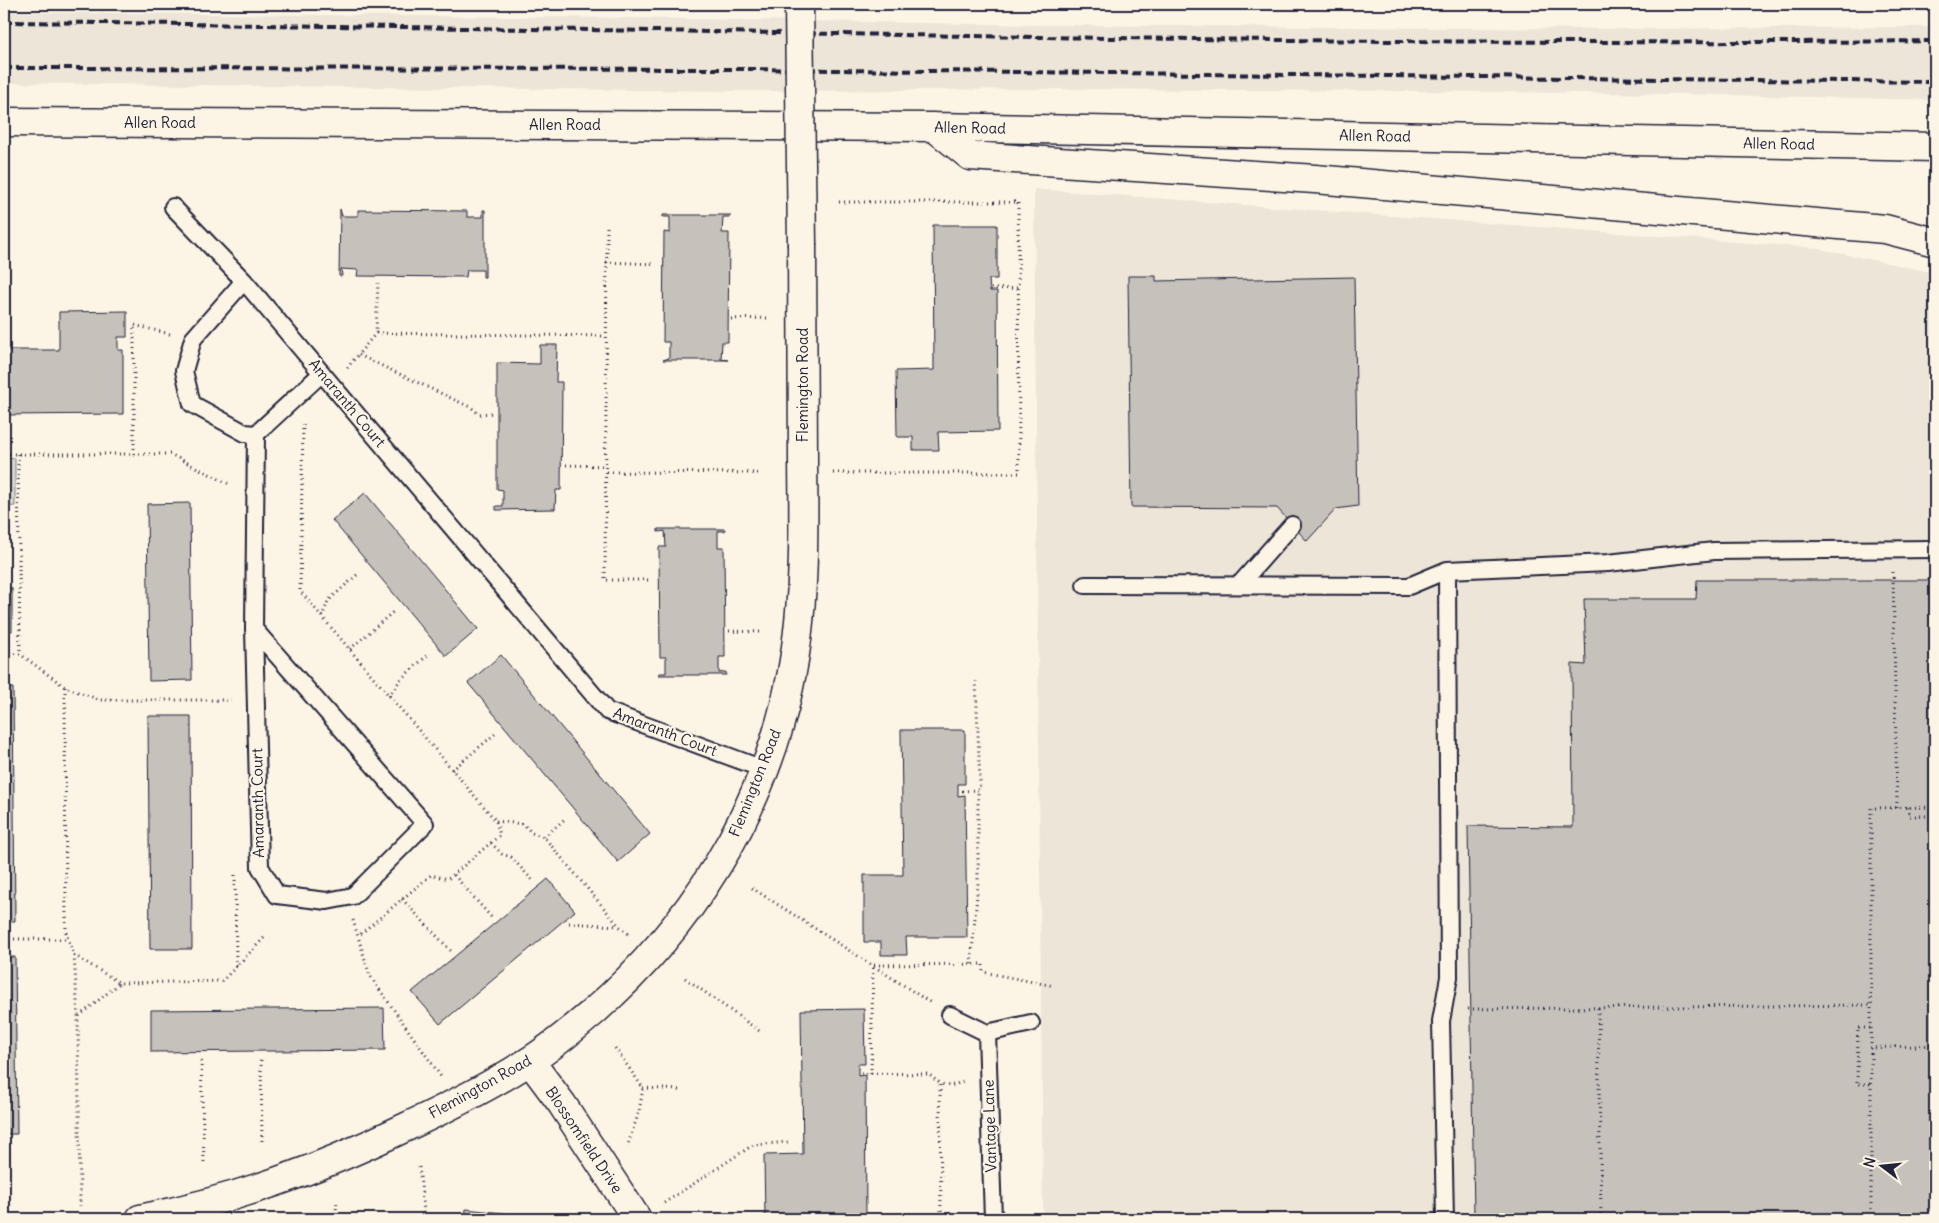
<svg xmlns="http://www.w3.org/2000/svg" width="1939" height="1223" font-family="Delius,sans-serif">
	<rect width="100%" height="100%" fill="#fcf5e5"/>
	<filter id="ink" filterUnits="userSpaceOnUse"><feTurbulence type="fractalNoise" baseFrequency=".02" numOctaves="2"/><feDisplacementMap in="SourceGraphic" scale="10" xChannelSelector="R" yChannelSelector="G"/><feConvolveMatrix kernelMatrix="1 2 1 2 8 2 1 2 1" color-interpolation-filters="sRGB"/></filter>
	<g filter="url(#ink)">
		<path fill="#ece5d8" d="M4,12L629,18L1036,25L1611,29L1935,27V100L1683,94L1410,91L1066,89L738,91L4,83Z
			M1034,189L1815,248L1935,273V1219H1043Z"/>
		<path fill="#dcd6cc" stroke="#7f7c84" d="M15,458V506L4,507V459Z"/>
		<path fill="#c6c1bb" stroke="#22223b" d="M340,209L342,216H358V210L467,211V217H483V210H485V277H483V270H467L466,277L357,276L358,270L341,269L342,276H339Z
			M663,215H730V217H723L722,233H729L728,342H722L721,359L728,360H663L669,358V342H663L664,232L670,233V217H663Z
			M933,225H997V279H989L990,291H997L998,431L938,432L939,450H913V437H897L896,371L934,370Z
			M1128,276H1156V281L1354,277L1358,506L1336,509L1307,541L1277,508L1131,507Z
			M127,311V337H118V350H123V414L4,415V350H59V312Z
			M540,345H557L556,382H562L561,490H556L555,509L496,510V506H503V490L497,489V363L540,364Z
			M365,493L478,629L446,656L332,520Z
			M190,503L192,680L149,681L147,504Z
			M658,529H725V531H718V547H724L725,657H719V673L726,672V675H659V673H666V657H660L659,547H666L665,531L658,532Z
			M1697,580H1935V1219H1476L1474,1217L1468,826L1573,827L1572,664L1586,665L1584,599H1696Z
			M4,588H12V631H4Z
			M501,655L650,834L618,862L468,683Z
			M4,688H13L15,921H4Z
			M148,716H191L192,949H150Z
			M901,730H965V784H958V796L965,795L967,937H906L907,955H881V942H864V875H903Z
			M548,879L575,911L440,1024L412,992Z
			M4,957H15L17,1134H4Z
			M384,1008L385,1050L151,1052V1010Z
			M864,1009L865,1064H858V1076L865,1075L866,1217L765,1219L764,1155L803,1154L801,1010Z
			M466,1209L539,1217L538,1219H465Z"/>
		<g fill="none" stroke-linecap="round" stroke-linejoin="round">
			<defs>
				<path id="service" d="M173,207L244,281
					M256,434L322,373
					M1085,585L1409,586L1447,570
					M1239,585L1292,525
					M254,629L425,824L353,896L327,901L277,895L260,867L254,629L256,434L245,433L192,404L184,371L193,339L244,281L607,711L763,769
					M950,1015L987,1033L993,1219
					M987,1033L1031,1023
					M1445,1219L1441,1021L1449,977L1447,570L1608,563L1714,551L1935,549"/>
				<path id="minor" d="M530,1061L562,1104L637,1219
					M140,1219C237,1199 315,1171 404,1128C447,1108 489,1087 528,1062C551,1048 572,1030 592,1013C690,928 762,814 789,687C805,613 804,535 803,460C803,389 802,317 802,246"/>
				<path id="motorway" d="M4,122L934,127L1935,147
					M934,127L970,156L1315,179L1885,229L1935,242"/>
			</defs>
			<use href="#service" stroke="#22223b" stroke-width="20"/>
			<use href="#minor" stroke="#22223b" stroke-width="31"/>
			<use href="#motorway" stroke="#22223b" stroke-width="31"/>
			<path stroke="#22223b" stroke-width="3" stroke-dasharray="1 4" stroke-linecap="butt" d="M607,227L605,580H651
				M606,262L656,264
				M991,289L1018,288
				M731,319L770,318
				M376,333L606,336
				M359,355L472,408L479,414L494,413
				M347,368L376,333L378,283
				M303,424L300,591L496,821L500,835L448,879L431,875L358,936
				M4,454H170L231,485
				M18,454L20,654
				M134,454V325L170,334
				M566,465L606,466
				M607,472L762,473
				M833,473H1019L1018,202H837
				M1893,572L1897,808
				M322,617L328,601L359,573
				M729,631L760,632
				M350,649L393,612
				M4,654H20L65,687L100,700H231
				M65,687L66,933L74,955L78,1016L80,1206
				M389,696L401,679L429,654
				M452,770L495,734
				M962,791L978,790L980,785L976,681
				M1908,807L1909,816H1935
				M496,821L523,824L532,833L544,837L619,926L629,934
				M544,837L566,818
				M491,843L502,854L511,857L534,882
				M235,875L236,967
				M454,875L492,918
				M752,888L931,1003
				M402,899L452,952
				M353,920L370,976L442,1078
				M569,923L618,926
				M4,939H68
				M74,955L120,983L222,981L265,937
				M971,964L978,883V790
				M685,978L762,1033
				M1598,1008L1601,1219
				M1468,1009L1870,1005
				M79,1016L120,983
				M1870,1028H1858L1857,1084H1870
				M615,1048L643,1088L639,1112L627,1147
				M1870,1048L1935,1045
				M261,1060L262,1142
				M201,1061L204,1162
				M861,1073L929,1074C942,1087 949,1089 965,1080
				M871,1074L873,965L983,964V972L1054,986
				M940,1085L941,1219
				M643,1088L681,1090
				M419,1167L425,1219
				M664,1203L753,1145L789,1142
				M335,1219L337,1203
				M1871,1219V808L1935,807"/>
			<use href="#service" stroke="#fcf5e5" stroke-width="16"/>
			<use href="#minor" stroke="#fcf5e5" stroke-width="28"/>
			<use href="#motorway" stroke="#fcf5e5" stroke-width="28"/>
			<path stroke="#22223b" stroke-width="4" stroke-dasharray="8 4" stroke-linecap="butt" d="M4,22C648,28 1291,47 1935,41
				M4,68L745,69L1935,82"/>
			<defs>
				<path id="minor-bridge" d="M799,4L802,246"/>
			</defs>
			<use href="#minor-bridge" stroke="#22223b" stroke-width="31" stroke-linecap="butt"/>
			<use href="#minor-bridge" stroke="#fcf5e5" stroke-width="28"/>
		</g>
	</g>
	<g text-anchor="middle" stroke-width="4.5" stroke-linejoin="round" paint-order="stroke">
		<g font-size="15" fill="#22223b" stroke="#fcf5e5">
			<text x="160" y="128">Allen Road</text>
			<text x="565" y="130">Allen Road</text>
			<text transform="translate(970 128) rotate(1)" y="5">Allen Road</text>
			<text transform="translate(1375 136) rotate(1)" y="5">Allen Road</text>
			<text transform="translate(1779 144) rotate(1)" y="5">Allen Road</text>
			<text transform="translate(803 385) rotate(-90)" y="5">Flemington Road</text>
			<text transform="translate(347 403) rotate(50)" y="5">Amaranth Court</text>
			<text transform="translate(665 732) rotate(21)" y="5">Amaranth Court</text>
			<text transform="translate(755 783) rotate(-68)" y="5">Flemington Road</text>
			<text transform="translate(258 803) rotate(-91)" y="5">Amaranth Court</text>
			<text transform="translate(480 1087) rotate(-29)" y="5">Flemington Road</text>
			<text transform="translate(990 1126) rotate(-92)" y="5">Vantage Lane</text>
			<text transform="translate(584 1140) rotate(56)" y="5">Blossomfield Drive</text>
		</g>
	</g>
	<rect width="1939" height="1223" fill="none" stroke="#fcf5e5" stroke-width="20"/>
	<rect x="10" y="10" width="1919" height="1203" fill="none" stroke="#22223b" stroke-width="2" filter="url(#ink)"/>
	<g transform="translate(1882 1166) rotate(286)" stroke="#fcf5e5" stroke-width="4" paint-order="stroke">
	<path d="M0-4L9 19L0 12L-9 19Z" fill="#22223b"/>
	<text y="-8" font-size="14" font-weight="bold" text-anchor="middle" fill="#22223b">N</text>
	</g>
</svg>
